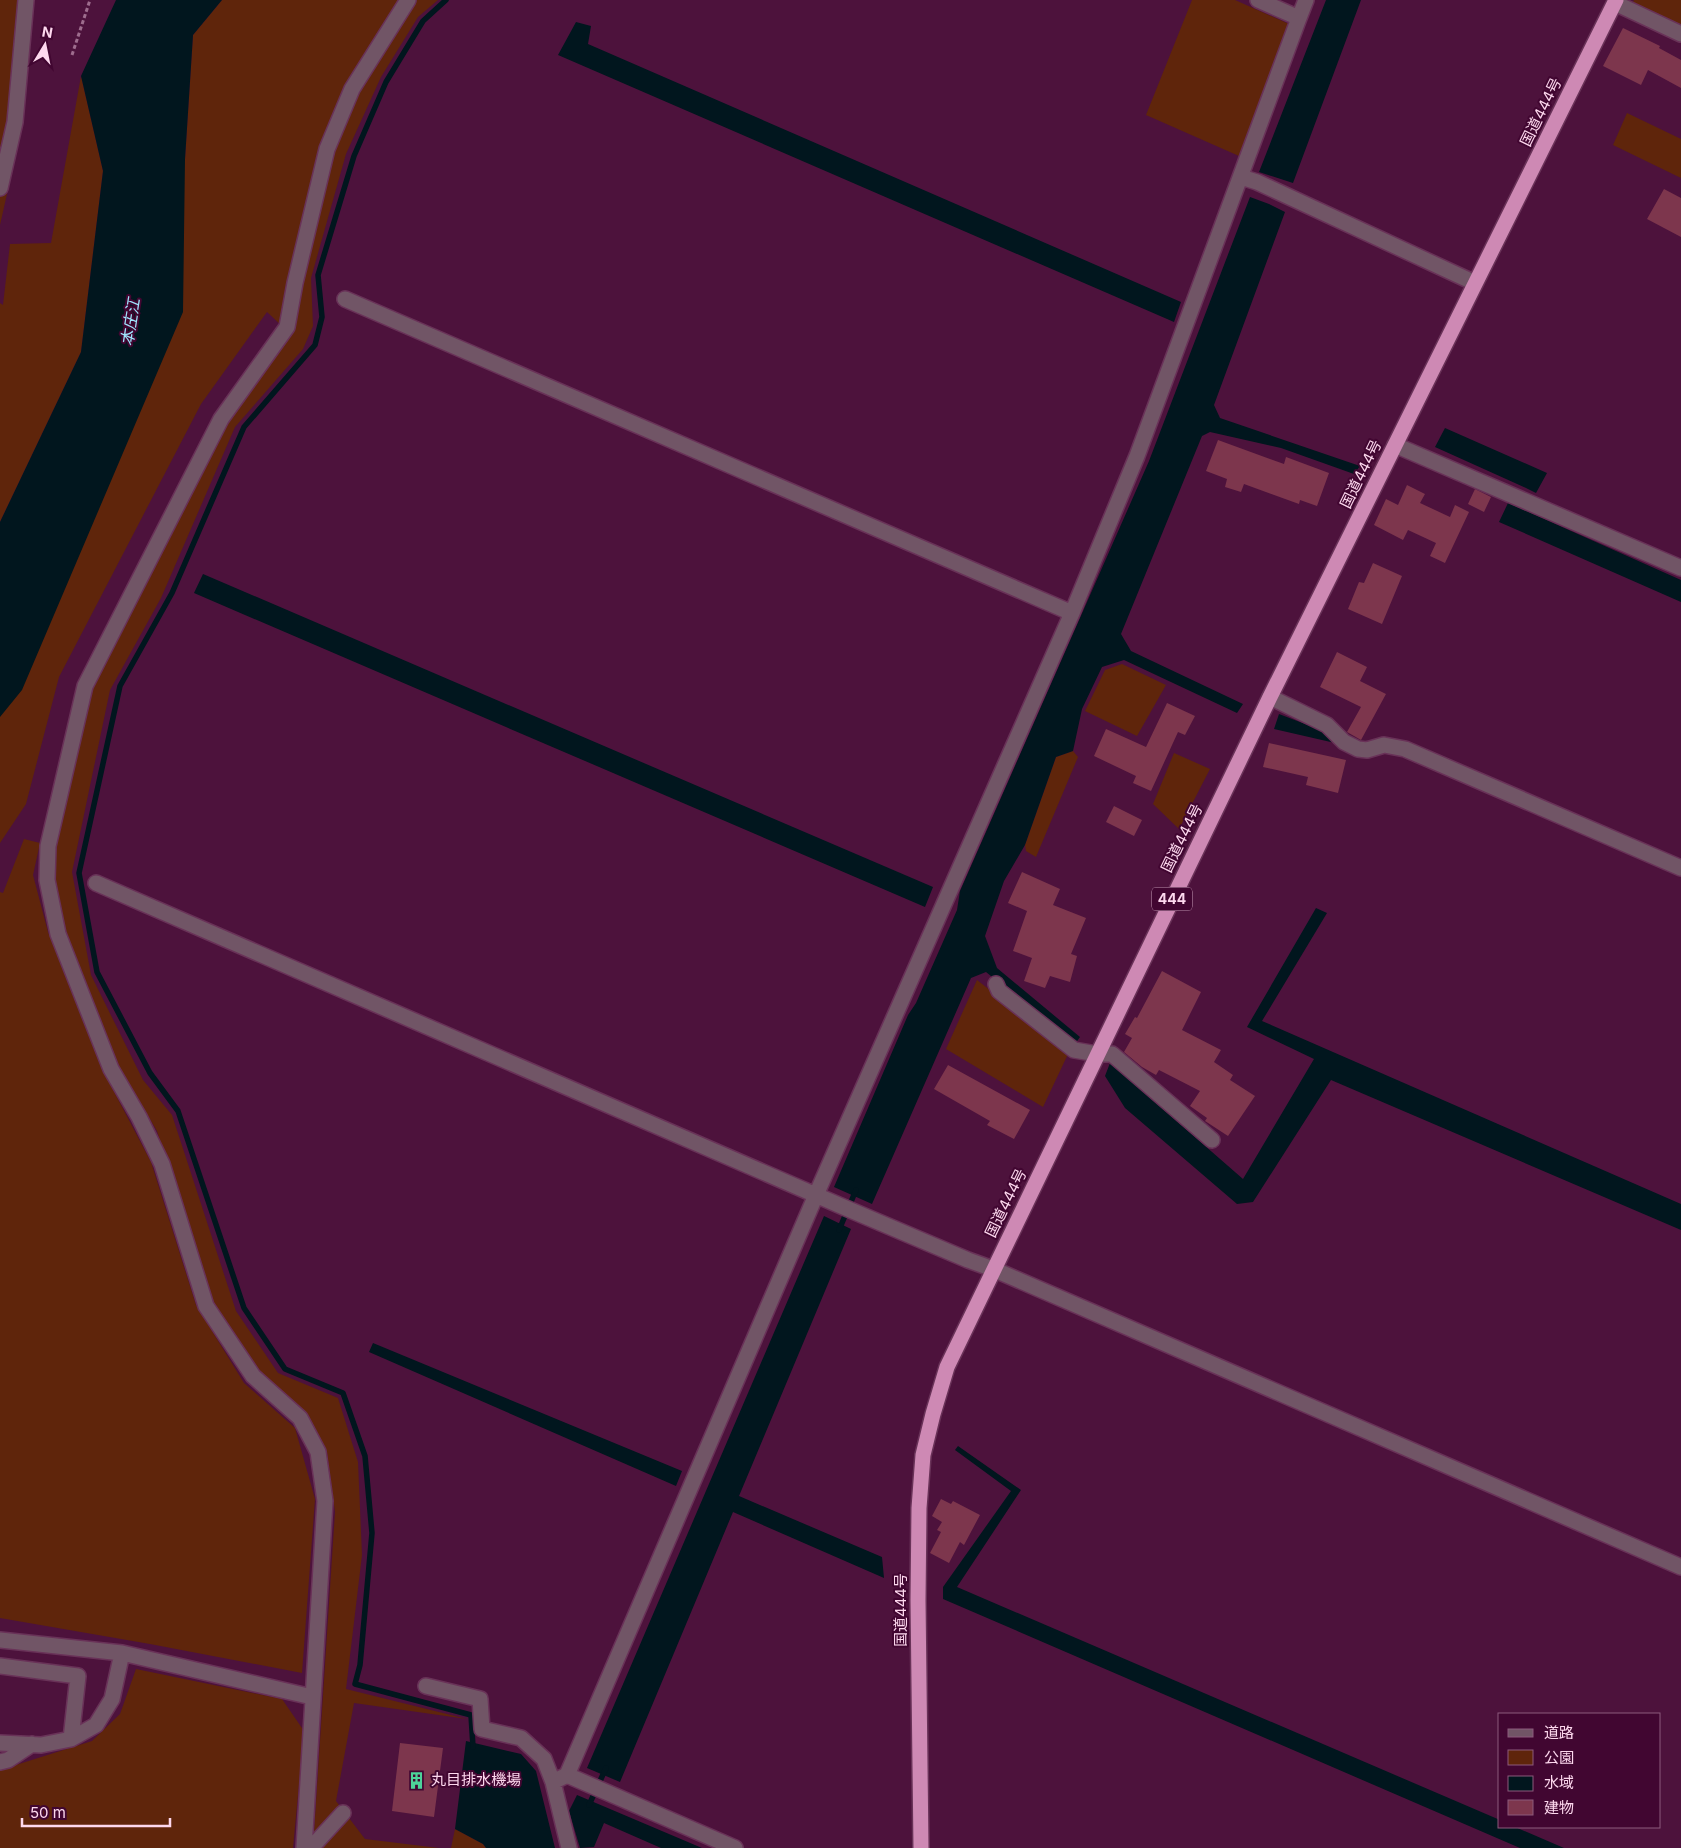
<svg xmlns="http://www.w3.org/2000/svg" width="1681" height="1848" font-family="Inter,'Noto Sans JP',sans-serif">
	<rect width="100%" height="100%" fill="#4d123c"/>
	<path fill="#5f250b" d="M0,0H34L23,123L0,225Z
		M222,0H438L418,17L381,77L346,154L311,278L313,326L303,349L235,427L161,598L110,690L72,872L91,975L143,1080L172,1115L236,1311L278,1373L338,1398L358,1462L362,1555L346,1689L467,1719L354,1703L336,1801L365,1839L439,1848H313L335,1512L327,1452L307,1416L256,1373L212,1306L157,1131L114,1059L63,932L53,871L58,831L94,681L227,417L282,326L267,312L201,404L59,677L26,804L0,843V712L185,159L193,35Z
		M1192,0H1235L1289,24L1239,156L1146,115Z
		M1634,0H1681V25L1633,2Z
		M81,76L103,171L81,352L0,522V303L3,305L10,244L51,243Z
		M1627,113L1681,139V178L1613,145Z
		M1122,664L1166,685L1137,736L1085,711L1105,670Z
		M1073,751L1078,757L1036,857L1026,851L1025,845L1056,757Z
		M1174,753L1210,769L1179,829L1153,804Z
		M24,839L40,843L33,875L48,932L101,1067L151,1162L196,1305L244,1383L295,1428L315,1499L302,1673L150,1644L0,1618V892L3,893Z
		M977,980L1069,1052L1043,1107L946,1049Z
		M136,1669L282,1699L304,1731L293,1848H0V1770L92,1741L120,1714Z
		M455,1829L483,1844L486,1848H451Z"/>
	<path fill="#01161e" d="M116,0H222L193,35L185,159L183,312L22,690L0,717V522L81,352L103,171L81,76Z
		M1326,0H1361L1293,183L1259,172Z
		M576,22L591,26L588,44L1181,302L1174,322L558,55Z
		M1250,197L1269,204L1285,212L1214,405L1220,418L1360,466L1354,474L1281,448L1210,432L1202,436L1121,634L1131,651L1243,704L1237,713L1124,660L1102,667L1082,709L1073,751L1056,757L1025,845L1004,881L985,936L997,968L1080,1037L1075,1044L986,972L971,978L872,1204L834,1187L908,1015L916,1003L957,910L960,891L1149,461Z
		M1445,428L1547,473L1536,493L1526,488L1435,447Z
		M1508,503L1681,580V602L1499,522Z
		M203,574L933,887L925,907L194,593Z
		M1279,714L1326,732L1335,743L1274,729Z
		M1316,908L1327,913L1262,1021L1681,1204V1230L1331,1080L1253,1202L1237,1204L1125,1108L1105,1076L1110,1063L1243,1179L1314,1059L1247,1027Z
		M824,1216L851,1229L739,1496L882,1557L884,1578L733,1512L620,1782L587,1768Z
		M373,1343L682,1471L676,1486L369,1352Z
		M958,1446L1021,1490L957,1587L1500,1820V1827H1515L1564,1848H1520L943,1599V1587L1011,1491L955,1450Z
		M466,1741L521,1754L536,1771L555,1848H486L483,1844L455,1829Z
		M577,1795L702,1848H661L604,1823L594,1847L580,1848L569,1811Z"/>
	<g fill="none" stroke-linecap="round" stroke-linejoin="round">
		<path stroke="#01161e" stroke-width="5.5" d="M446,0L423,21L386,82L354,156L318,275L322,317L315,345L244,427L172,593L120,686L79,873L97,972L150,1073L178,1111L244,1308L285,1369L343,1393L365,1456L372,1533L360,1665L355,1684L471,1715L473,1747
			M839,1230L856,1190
			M589,1805L606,1768"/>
	</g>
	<path fill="#7d364d" d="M1623,28L1660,46L1659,48L1681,60V88L1648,70L1641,85L1603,66Z
		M1664,189L1681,198V237L1647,219Z
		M1218,440L1284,464L1286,457L1329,473L1317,506L1300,500L1299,504L1244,484L1241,492L1225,487L1227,479L1206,471Z
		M1407,485L1425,494L1420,503L1450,517L1455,505L1469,512L1445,563L1430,556L1436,543L1408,530L1403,540L1374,525L1386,499L1398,505Z
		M1475,489L1491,497L1484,512L1468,504Z
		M1373,563L1402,576L1382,624L1348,609L1359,582L1364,583Z
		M1337,652L1367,667L1360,681L1386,694L1361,740L1347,732L1361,707L1320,687Z
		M1167,703L1195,716L1185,735L1178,732L1151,791L1133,783L1136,776L1094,756L1106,729L1146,747Z
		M1269,743L1346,760L1338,793L1306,785L1308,777L1263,767Z
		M1114,806L1142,820L1134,836L1106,822Z
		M1022,872L1060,889L1053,905L1086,918L1071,954L1077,956L1070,982L1050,976L1045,988L1024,981L1032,958L1013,951L1027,911L1008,903Z
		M1162,971L1201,992L1182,1030L1221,1050L1214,1062L1233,1075L1230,1080L1255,1096L1228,1136L1205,1121L1207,1118L1190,1106L1200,1091L1159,1070L1156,1075L1142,1067L1124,1052L1132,1038L1125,1034L1135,1017L1137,1018Z
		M948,1065L1030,1110L1014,1139L987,1125L990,1121L934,1089Z
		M941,1499L951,1504L953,1501L980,1515L964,1545L960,1542L949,1563L930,1553L941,1532L937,1530L942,1522L932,1516Z
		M400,1743L443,1748L434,1817L392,1811Z"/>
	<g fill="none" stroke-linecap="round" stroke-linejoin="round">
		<defs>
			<path id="minor" d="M1615,3L1681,34
				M1299,18L1306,0
				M1241,177L1257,182L1475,283
				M0,188L15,122L26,0
				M345,299L1072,613
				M1395,445L1681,568
				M1270,697L1327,725L1344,742L1358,749L1367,750L1384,745L1405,749L1681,868
				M96,883L855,1212L968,1260L993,1269L1681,1567
				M996,984L999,991L1074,1050L1097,1054H1112L1212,1140
				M0,1640L122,1653L312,1697
				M0,1666L78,1676L71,1739
				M426,1686L480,1699L482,1729L521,1738L544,1759L553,1782L569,1848
				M0,1743L41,1745L71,1739L96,1725L112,1699L122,1653
				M0,1762L8,1760L32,1744
				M567,1775L735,1848
				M553,1782L567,1775L816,1195L1072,613L1137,456L1299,18L1258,0
				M304,1848L325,1501L318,1452L300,1418L253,1376L206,1306L162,1164L139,1117L111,1069L58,934L47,880L48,846L85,686L221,419L287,327L295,283L327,149L352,89L408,0
				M311,1848L343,1813"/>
			<path id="highway" d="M921,1848L918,1600L919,1508L923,1455L933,1414L947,1367L1270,697L1616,0"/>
		</defs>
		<use href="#minor" stroke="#693258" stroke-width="18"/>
		<use href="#highway" stroke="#693258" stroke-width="18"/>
		<path stroke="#9e6d8e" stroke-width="3" stroke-dasharray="4 2.5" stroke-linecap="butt" d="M72,55L90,0"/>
		<use href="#minor" stroke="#715566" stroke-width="15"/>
		<use href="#highway" stroke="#ce89b4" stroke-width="15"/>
	</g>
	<defs>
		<symbol id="building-bare" viewBox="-9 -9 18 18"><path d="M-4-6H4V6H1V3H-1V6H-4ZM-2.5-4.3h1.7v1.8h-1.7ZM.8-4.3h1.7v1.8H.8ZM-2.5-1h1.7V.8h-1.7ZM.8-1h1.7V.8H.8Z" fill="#4dd39a" stroke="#410631" stroke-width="2.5" paint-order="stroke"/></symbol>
	</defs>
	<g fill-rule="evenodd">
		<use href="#building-bare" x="404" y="1768" width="25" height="25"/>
	</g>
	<g text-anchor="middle" stroke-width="4" stroke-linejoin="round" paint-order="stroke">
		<rect fill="#410631" stroke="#c599b5" stroke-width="1" x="1152" y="887.5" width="40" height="23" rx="4"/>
		<g font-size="14" font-weight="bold" fill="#fdd8ee">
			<text x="1172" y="904">444</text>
		</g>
		<g font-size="15" fill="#fdd8ee" stroke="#410631">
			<text transform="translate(1541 112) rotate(-64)" y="5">国道444号</text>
			<text transform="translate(1361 474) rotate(-64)" y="5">国道444号</text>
			<text transform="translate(1182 838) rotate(-64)" y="5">国道444号</text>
			<text transform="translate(1006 1203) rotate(-64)" y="5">国道444号</text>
			<text transform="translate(901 1610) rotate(-90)" y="5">国道444号</text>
		</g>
		<g font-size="15" fill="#fdd8ee" stroke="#410631" text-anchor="start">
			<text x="431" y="1785">丸目排水機場</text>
		</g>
		<g font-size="16" font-style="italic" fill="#9fe6fe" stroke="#410631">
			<text transform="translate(130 322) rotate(-81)" y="6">本庄江</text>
		</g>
	</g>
	<rect x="1498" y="1713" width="162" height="115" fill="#410631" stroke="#8c5a7d"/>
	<rect x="1508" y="1729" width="25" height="8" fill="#715566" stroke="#8c5a7d"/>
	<text x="1544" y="1738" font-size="15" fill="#fdd8ee">道路</text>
	<rect x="1508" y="1750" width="25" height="15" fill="#5f250b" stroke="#8c5a7d"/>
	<text x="1544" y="1763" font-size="15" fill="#fdd8ee">公園</text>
	<rect x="1508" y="1776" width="25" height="15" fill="#01161e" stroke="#8c5a7d"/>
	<text x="1544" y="1788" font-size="15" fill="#fdd8ee">水域</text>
	<rect x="1508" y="1800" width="25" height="15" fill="#7d364d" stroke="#8c5a7d"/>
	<text x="1544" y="1813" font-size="15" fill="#fdd8ee">建物</text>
	<g transform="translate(45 45) rotate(10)" stroke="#410631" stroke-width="4" paint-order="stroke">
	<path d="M0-4L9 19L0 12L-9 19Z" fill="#fdd8ee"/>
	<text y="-8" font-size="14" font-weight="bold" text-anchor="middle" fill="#fdd8ee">N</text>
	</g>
	<path d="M22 1818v8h148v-8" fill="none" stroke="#fdd8ee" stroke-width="2.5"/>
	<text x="30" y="1818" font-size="15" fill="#fdd8ee" stroke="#410631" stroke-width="4" paint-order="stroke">50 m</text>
</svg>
